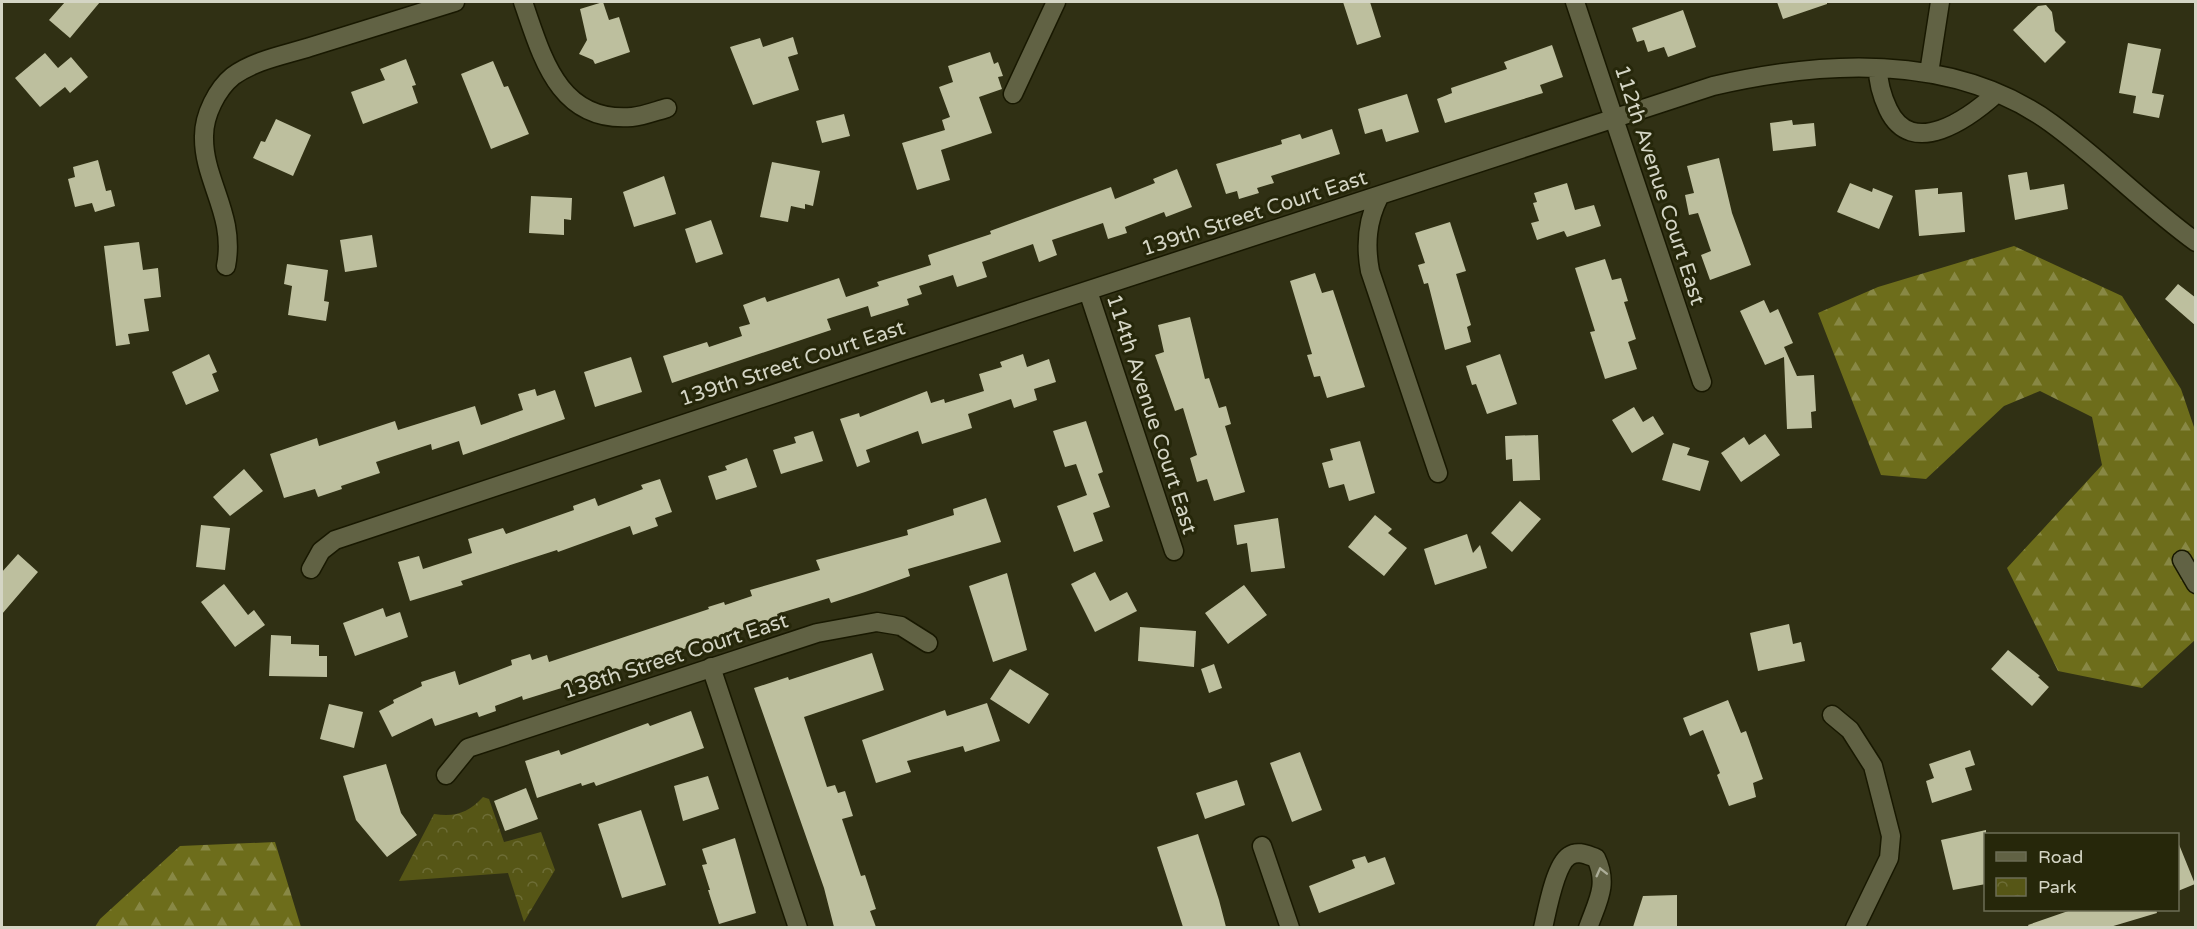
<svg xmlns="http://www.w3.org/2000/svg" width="2197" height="929" font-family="'Varela Round',sans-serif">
	<defs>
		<pattern id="forest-firs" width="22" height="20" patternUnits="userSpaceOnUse" patternTransform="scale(1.5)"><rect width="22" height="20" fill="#6d6d1b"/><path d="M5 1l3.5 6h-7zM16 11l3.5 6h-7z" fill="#888845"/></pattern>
		<pattern id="park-crowns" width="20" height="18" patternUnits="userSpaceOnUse" patternTransform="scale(1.5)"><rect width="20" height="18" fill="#565616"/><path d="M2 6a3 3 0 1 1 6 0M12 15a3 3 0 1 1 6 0" fill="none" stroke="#6d6d36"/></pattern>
	</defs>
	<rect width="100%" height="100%" fill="#303014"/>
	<path fill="url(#forest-firs)" d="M2014,246L2122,296L2181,389L2195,430V640L2142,688L2058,671L2007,568L2102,465L2092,417L2040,391L2004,406L1926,479L1881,475L1818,313L1878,287Z
		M275,842L301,927H95L100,919L180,846Z"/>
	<path fill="url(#park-crowns)" d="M483,797L489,799L504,842L541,832L555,870L524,922L508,873L399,881L434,814C456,817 468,813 483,797Z"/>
	<path fill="#bdbf9e" d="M65,2H100L70,38L49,20Z
		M603,2L609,20L619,17L630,52L595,64L593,60L579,54L587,40L580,9Z
		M1343,2H1370L1381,37L1357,45Z
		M1777,2H1827V4L1783,19Z
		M2046,5L2052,12L2055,31L2066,42L2045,63L2013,30L2038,6Z
		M1683,10L1696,47L1668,57L1664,47L1648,52L1644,40L1637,42L1632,28Z
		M793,37L798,54L788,57L799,90L753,105L730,47L760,38L763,47Z
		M2128,43L2161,49L2152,93L2164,95L2159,118L2133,113L2136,96L2119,93Z
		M1552,45L1563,77L1540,85L1543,93L1445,123L1437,99L1452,93L1451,88L1507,69L1504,62Z
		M990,52L994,64L998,62L1003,76L998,77L1002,89L979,97L992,133L941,150L950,180L917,190L902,143L945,130L942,120L950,117L939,87L953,82L948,66Z
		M45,53L58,68L71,57L88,77L70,93L65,87L40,107L15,78Z
		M406,59L416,85L412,86L418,103L363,124L351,92L385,80L380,69Z
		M493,61L504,87L508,86L529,134L491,149L461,74Z
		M1407,94L1419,132L1386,142L1382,129L1365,134L1358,109Z
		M844,114L850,136L822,143L816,121Z
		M276,119L311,135L293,176L253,158L261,141L265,142Z
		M1792,120L1793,125L1814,123L1816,146L1773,151L1770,123Z
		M1332,129L1340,154L1271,176L1274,183L1257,188L1259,193L1239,199L1237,191L1226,194L1216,164L1282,144L1281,140L1300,134L1302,139Z
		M1719,158L1732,213L1751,265L1710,280L1701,255L1711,251L1698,213L1689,215L1685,195L1694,193L1687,166Z
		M98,160L106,191L111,190L115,206L95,212L92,203L75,207L68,179L75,177L73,167Z
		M772,162L820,171L813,206L805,204V209L791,206L788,222L760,217Z
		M1177,169L1192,207L1166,217L1164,212L1125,227L1127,233L1108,239L1103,223L1052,240L1057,255L1039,262L1033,244L982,262L987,277L957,287L953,275L919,286L922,294L907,299L909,305L871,317L868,306L827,319L831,330L672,383L663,356L707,342L709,347L742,336L739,327L750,324L743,305L765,297L767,302L839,278L846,297L879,286L877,282L931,265L928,255L991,234L990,231L1111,187L1115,199L1155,183L1153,179Z
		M2027,172L2030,190L2064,184L2068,209L2015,220L2008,175Z
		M664,176L676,214L634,227L623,192Z
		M1567,183L1575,210L1594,205L1601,226L1567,237L1564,231L1537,240L1531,223L1539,221L1533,203L1537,202L1534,193Z
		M1850,183L1872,192L1873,188L1893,196L1879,229L1837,212Z
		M1938,188V194L1962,192L1965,232L1919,236L1915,190Z
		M531,196L572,198L571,220L564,219V235L529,233Z
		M711,220L723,254L696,263L685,229Z
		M1450,222L1466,271L1456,274L1471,325L1467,327L1471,342L1445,350L1428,283L1424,284L1418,265L1425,263L1415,233Z
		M372,235L377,267L345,272L340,240Z
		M139,242L143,270L158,268L161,297L144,299L149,331L128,334L130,344L116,346L104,246Z
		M1605,259L1612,280L1621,278L1628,301L1624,302L1636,339L1628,342L1637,369L1605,379L1590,332L1595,331L1575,268Z
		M287,264L328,270L324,301L329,302L326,321L288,315L292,286L284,284Z
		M1315,273L1322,293L1333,290L1365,387L1327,398L1320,376L1314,377L1307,355L1312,354L1290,281Z
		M2178,284L2196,298V326L2165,299Z
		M1764,300L1770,313L1778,309L1793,343L1784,347L1797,376L1814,375L1816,411L1811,412L1812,428L1787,429L1784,357L1765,365L1740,311Z
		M1190,317L1205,379L1209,378L1219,408L1226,406L1231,424L1225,426L1245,492L1214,501L1207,479L1197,482L1190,458L1197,455L1183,408L1175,411L1155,355L1164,352L1158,325Z
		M209,354L217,372L212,374L219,391L186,405L172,372Z
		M1023,354L1027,367L1049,359L1056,382L1034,389L1037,400L1014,408L1011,399L968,414L972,428L922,444L918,431L866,450L870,462L857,467L840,419L859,413L860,417L927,391L931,403L944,399L945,403L984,391L979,374L1002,367L1000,362Z
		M1500,354L1517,404L1487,414L1476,384L1472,385L1466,366Z
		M631,357L642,392L595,407L584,372Z
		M535,389L537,396L555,390L565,419L463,455L459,441L432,450L431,444L376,462L380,473L341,486L342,489L318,497L315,489L284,498L270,454L317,438L319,446L395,421L398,430L475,406L481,425L523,410L518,394Z
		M1634,407L1643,422L1653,416L1664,434L1632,453L1612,420Z
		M1086,421L1103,472L1098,474L1110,507L1093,513L1103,541L1074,552L1057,506L1087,495L1076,464L1065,467L1053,431Z
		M813,431L823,461L781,474L773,450L796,443L794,437Z
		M1765,434L1780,455L1741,482L1721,453L1744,437L1749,445Z
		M1538,435L1540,480L1513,481L1512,459L1506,460L1505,436Z
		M1360,441L1375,493L1349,501L1344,484L1329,488L1322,463L1333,460L1330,449Z
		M1673,443L1690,448L1687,455L1709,461L1700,491L1662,480Z
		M747,458L757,487L716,500L708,476L727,470L725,466Z
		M244,469L263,491L230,516L213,497Z
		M660,479L672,512L655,518L658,526L633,535L630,526L558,552L557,550L461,581L463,585L410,601L398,562L419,556L423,569L472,553L468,539L503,528L506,534L574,510L573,506L595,498L598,506L643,489L641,485Z
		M986,498L1001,542L908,569L910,576L865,592L831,603L829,598L777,614L778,617L746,629L568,686L523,700L522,696L495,706L496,711L479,717L477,712L435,726L432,718L392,737L379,711L394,703L393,700L422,686L421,682L455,671L459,685L512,665L511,660L530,654L532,660L547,655L549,662L709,609L708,607L724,602L725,605L752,596L750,590L820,570L816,560L908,535L907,530L954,515L953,509Z
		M1520,501L1541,519L1512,552L1491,533Z
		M1375,515L1392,529L1388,533L1407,548L1384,576L1348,547Z
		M1278,518L1285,568L1251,572L1247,543L1237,545L1234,525Z
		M201,525L230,528L225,570L196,567Z
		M1467,534L1473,553L1480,545L1487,568L1435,585L1424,549Z
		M18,554L38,572L2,614V572Z
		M1095,572L1110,601L1127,592L1137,611L1095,632L1071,584Z
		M1007,573L1027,650L993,662L969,586Z
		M224,584L248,615L254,610L265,625L235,647L201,602Z
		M1244,585L1267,615L1228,644L1205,613Z
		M383,608L386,617L400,612L408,637L355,656L343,623Z
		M1789,624L1793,644L1801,642L1805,661L1758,671L1750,633Z
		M1140,627L1196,631L1194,667L1138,661Z
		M271,635L291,636V644L319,645V656H327V677L269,676Z
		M2008,650L2040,676L2038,677L2049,687L2032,706L1991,669Z
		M872,653L884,690L804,717L827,787L835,785L838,793L845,791L853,816L842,819L861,876L865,875L876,909L870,911L876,927H834L824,888L754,688L788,677L789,680Z
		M1214,664L1222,688L1209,693L1201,669Z
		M1010,669L1049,694L1029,724L990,699Z
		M1728,700L1741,733L1746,731L1763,779L1753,783L1756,797L1729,806L1717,775L1720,773L1703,730L1690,736L1683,718Z
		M987,703L1000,741L965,752L963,746L907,761L911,772L876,783L862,740L945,710L947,716Z
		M329,704L363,712L354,748L320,739Z
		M691,711L704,748L596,786L594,782L582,786L581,783L537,798L525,761L559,750L561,755L648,723L650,726Z
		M1970,750L1975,765L1965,768L1972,790L1932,803L1926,781L1934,778L1929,764Z
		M1300,752L1322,810L1292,822L1270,763Z
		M386,764L401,813L417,835L387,857L356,820L343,776Z
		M708,776L719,809L683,821L674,786Z
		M1237,780L1245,805L1205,819L1196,793Z
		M526,788L538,819L505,831L494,801Z
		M641,810L666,885L622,898L598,824Z
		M1986,830V884L1953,890L1941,840Z
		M1198,834L1219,900L1226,927H1183L1157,847Z
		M735,838L756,913L719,924L708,890H710L702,865L707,864L702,849Z
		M2178,842L2195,884L2178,891Z
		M1365,856L1368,863L1385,857L1395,884L1319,913L1309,886L1355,868L1352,860Z
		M1677,895V927H1633L1643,896Z
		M2074,909H2156L2157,913L2110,927H2029L2028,925Z"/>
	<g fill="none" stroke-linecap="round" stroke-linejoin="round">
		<defs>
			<path id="minor" d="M523,2C542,56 558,123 632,117C643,116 656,111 667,108
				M1575,2L1702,382
				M1878,69C1878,83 1882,96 1888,109C1912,160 1969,118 1997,93
				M1929,73L1940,2
				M1013,94L1056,2
				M1379,197C1367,221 1365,244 1370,271L1438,473
				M226,266C236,214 203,181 204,136C204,115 217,89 233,76C255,60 285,55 310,47C358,32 406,17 455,2
				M1088,291L1174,551
				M2182,560L2196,584
				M311,569L321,551L335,540C793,385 1254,237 1713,86C1825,60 1954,53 2051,123C2102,160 2145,205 2196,242
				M711,667L798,928
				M1832,715L1850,730L1873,766L1891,836L1889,858L1855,928
				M446,775L468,748L817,633L877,622L901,626L928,643
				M1262,846L1290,928
				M1543,928C1547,911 1555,865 1569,856C1578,850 1587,855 1596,858C1609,885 1597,902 1588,928"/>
		</defs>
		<use href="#minor" stroke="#181800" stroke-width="21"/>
		<use href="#minor" stroke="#616244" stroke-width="18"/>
	</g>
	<defs><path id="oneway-chevron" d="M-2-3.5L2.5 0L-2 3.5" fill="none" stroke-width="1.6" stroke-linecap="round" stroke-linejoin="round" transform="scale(1.5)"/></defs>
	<use stroke="#acad98" href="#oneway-chevron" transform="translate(1601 872) rotate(-104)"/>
	<g text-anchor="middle" stroke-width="6" stroke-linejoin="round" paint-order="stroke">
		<g font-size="21" fill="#d4d5c5" stroke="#26270a">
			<text transform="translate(1660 185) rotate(72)" y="7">112th Avenue Court East</text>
			<text transform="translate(1254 213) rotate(-18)" y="7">139th Street Court East</text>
			<text transform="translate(792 363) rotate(-18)" y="7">139th Street Court East</text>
			<text transform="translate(1152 414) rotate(72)" y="7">114th Avenue Court East</text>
			<text transform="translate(675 656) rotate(-18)" y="7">138th Street Court East</text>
		</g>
	</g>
	<rect width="2197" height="929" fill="none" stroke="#d4d5c5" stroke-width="6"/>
	<rect x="1984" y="833" width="195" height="78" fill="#26270a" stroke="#6c6d55" stroke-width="1.5"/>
	<rect x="1996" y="852" width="30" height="9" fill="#616244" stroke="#6c6d55" stroke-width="1.5"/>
	<text x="2038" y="863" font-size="18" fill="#d4d5c5">Road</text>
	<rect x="1996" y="878" width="30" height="18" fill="url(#park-crowns)" stroke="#6c6d55" stroke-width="1.5"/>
	<text x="2038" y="893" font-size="18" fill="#d4d5c5">Park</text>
</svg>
